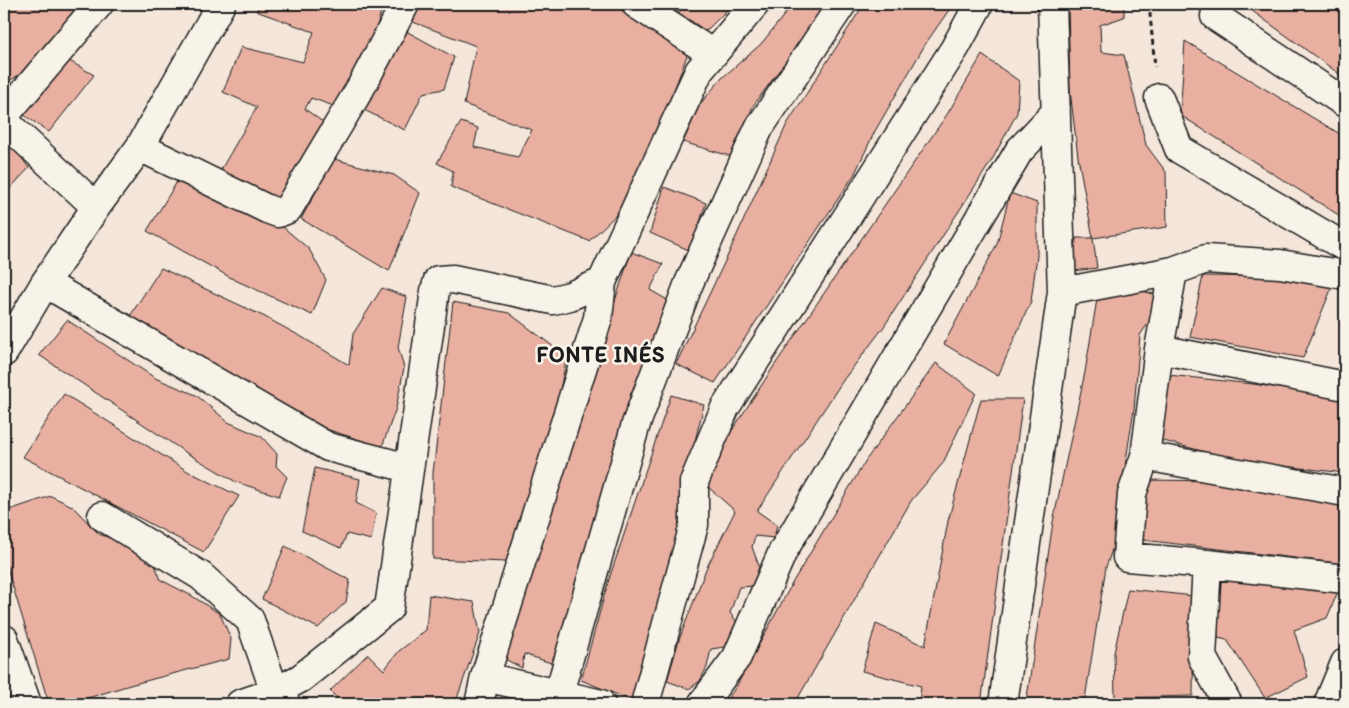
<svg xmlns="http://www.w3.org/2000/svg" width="1349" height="708" font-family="Itim,sans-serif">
	<rect width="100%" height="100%" fill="#f4e6da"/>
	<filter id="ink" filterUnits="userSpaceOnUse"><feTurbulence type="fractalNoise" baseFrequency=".02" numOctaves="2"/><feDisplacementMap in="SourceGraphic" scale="10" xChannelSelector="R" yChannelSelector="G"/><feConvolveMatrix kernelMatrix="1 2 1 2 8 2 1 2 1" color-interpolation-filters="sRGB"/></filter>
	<g filter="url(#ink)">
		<path fill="#e9b0a2" stroke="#1c1c1c" d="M4,4H83L27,70L4,84Z
			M261,4H329L342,10L345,4H383L376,30L379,40L342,109L311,98L305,109L324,123L284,201L219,173L257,107L223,92L241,47L303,62L314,32L256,11Z
			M419,4H618L660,25L689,50L669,104L617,214L589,241L451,187L453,171L437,163L461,122L478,128L474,147L518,157L532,130L464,104L476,46L413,22Z
			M666,4H733L706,31Z
			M793,4H827L813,25L753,106L733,157L683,142L700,104L722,78L761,44Z
			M864,4H953L926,43L875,131L854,175L715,383L676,364L727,257L787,124Z
			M1068,4H1124V17L1100,25L1101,52L1124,55L1146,145L1166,172L1167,227L1093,238L1078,157L1070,90Z
			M1243,4H1345V78L1255,13Z
			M404,30L454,57L444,89L423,93L405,130L362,109Z
			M1185,41L1345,137V219L1180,115Z
			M59,55L94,75L49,132L15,109Z
			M982,55L1019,81L1017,113L992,160L883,328L844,379L757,511L777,525L774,538L755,536L752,547L759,566L754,586L739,587L730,613L740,626L731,646L711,649L707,667L700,681L689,689L667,681L679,640L706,569L735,511L708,487L718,452L774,366L948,113Z
			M11,143L29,168L4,195V150Z
			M334,159L394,175L420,193L389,271L301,219Z
			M178,180L265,212L309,249L326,280L312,315L235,280L147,231Z
			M664,187L706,203L691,251L650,233Z
			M1010,193L1037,203V256L1031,301L998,376L944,344L997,244Z
			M1076,238H1093L1097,268L1074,271Z
			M631,252L663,264L650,290L671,302L631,393L599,504L573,610L551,663L524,654L522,668L499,656Z
			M161,268L265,317L300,336L349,365L353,334L382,288L407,297L398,347L404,368L396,408L382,447L301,421L130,316Z
			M1203,276L1289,277L1332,287L1303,358L1190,337Z
			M1135,289L1157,295L1155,314L1140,335L1134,409L1124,473L1116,538L1106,567L1085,699L1071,704H1026L1053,522L1085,372L1097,299Z
			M453,302L509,313L567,357L549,441L506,562L433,559V473Z
			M67,320L155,378L196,395L228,422L262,437L277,454L276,466L287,477L279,496L236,482L185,452L39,355Z
			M936,363L976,393L943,463L911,501L798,698L794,704H724L736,687L794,580L866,460Z
			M1168,375L1253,384L1345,398V473L1240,461L1160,440Z
			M64,394L189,472L239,496L204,552L23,457Z
			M671,395L704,405L687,473L677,533L651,627L633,701L581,680L608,582Z
			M981,399H1023L981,704H919L921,686L862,671L876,624L925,646L948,521Z
			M315,468L360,479L356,503L376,513L371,540L347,534L341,548L302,531Z
			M1142,480L1226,481L1345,501V564L1135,539Z
			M51,496L72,506L99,534L150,553L161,580L192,596L220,614L231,639L229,659L130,685L68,704H49L4,558V514L9,510Z
			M285,546L350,580L346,602L318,628L262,599Z
			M1214,574L1339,589L1327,618L1294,630L1308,677L1265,698L1227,640L1218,638Z
			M1128,589L1194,596L1193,696L1115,698L1114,653Z
			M429,595L474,602L480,633L455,704H343L330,691L368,654L384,670L399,651L426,630Z
			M511,696L547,704H509Z"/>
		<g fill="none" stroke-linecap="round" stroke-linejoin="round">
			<defs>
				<path id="minor" d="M636,4L713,54
					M1215,16L1345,103
					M1159,98L1179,149L1345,247
					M4,116L99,4
					M4,121L96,207
					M140,147L267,209L278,213L288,209L361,87L405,4
					M1173,271L1159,349L1345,386
					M45,283L328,447L408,468
					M1062,292L1173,271L1206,259L1280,264L1345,275
					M1159,349L1145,456L1345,492
					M4,352L45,283L96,207L140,147L221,4
					M1145,456L1132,494L1127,557L1207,564
					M102,516L201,576L250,620L275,692L286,704
					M4,639L27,704
					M485,677L601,704
					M559,693L636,424L689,283L759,128L842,4
					M240,704L275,692L301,678L389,608L435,291L438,280L453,279L553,300L570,296L602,282
					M479,704L485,677L598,318L602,282L699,71L755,4
					M645,704L694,525V482L725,408L955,48L979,4
					M702,704L737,657L783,551L1019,151L1055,113
					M1003,704L1062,292L1052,4
					M1228,704L1202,657L1207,564L1345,579
					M1328,704L1345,663"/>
			</defs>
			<use href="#minor" stroke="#1c1c1c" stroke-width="31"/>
			<path stroke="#1c1c1c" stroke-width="3" stroke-dasharray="5 4" stroke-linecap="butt" d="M1149,4L1155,67"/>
			<use href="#minor" stroke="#f7f3e8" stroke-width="28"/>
		</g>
	</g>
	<g text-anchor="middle" stroke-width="5" stroke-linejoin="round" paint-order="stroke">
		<g font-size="22" font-weight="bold" letter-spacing="1" fill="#1c1c1c" stroke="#f7f3e8">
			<text x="601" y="362">FONTE INÉS</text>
		</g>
	</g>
	<rect width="1349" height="708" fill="none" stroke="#f7f3e8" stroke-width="20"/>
	<rect x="10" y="10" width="1329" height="688" fill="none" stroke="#1c1c1c" stroke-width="2" filter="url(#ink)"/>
</svg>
